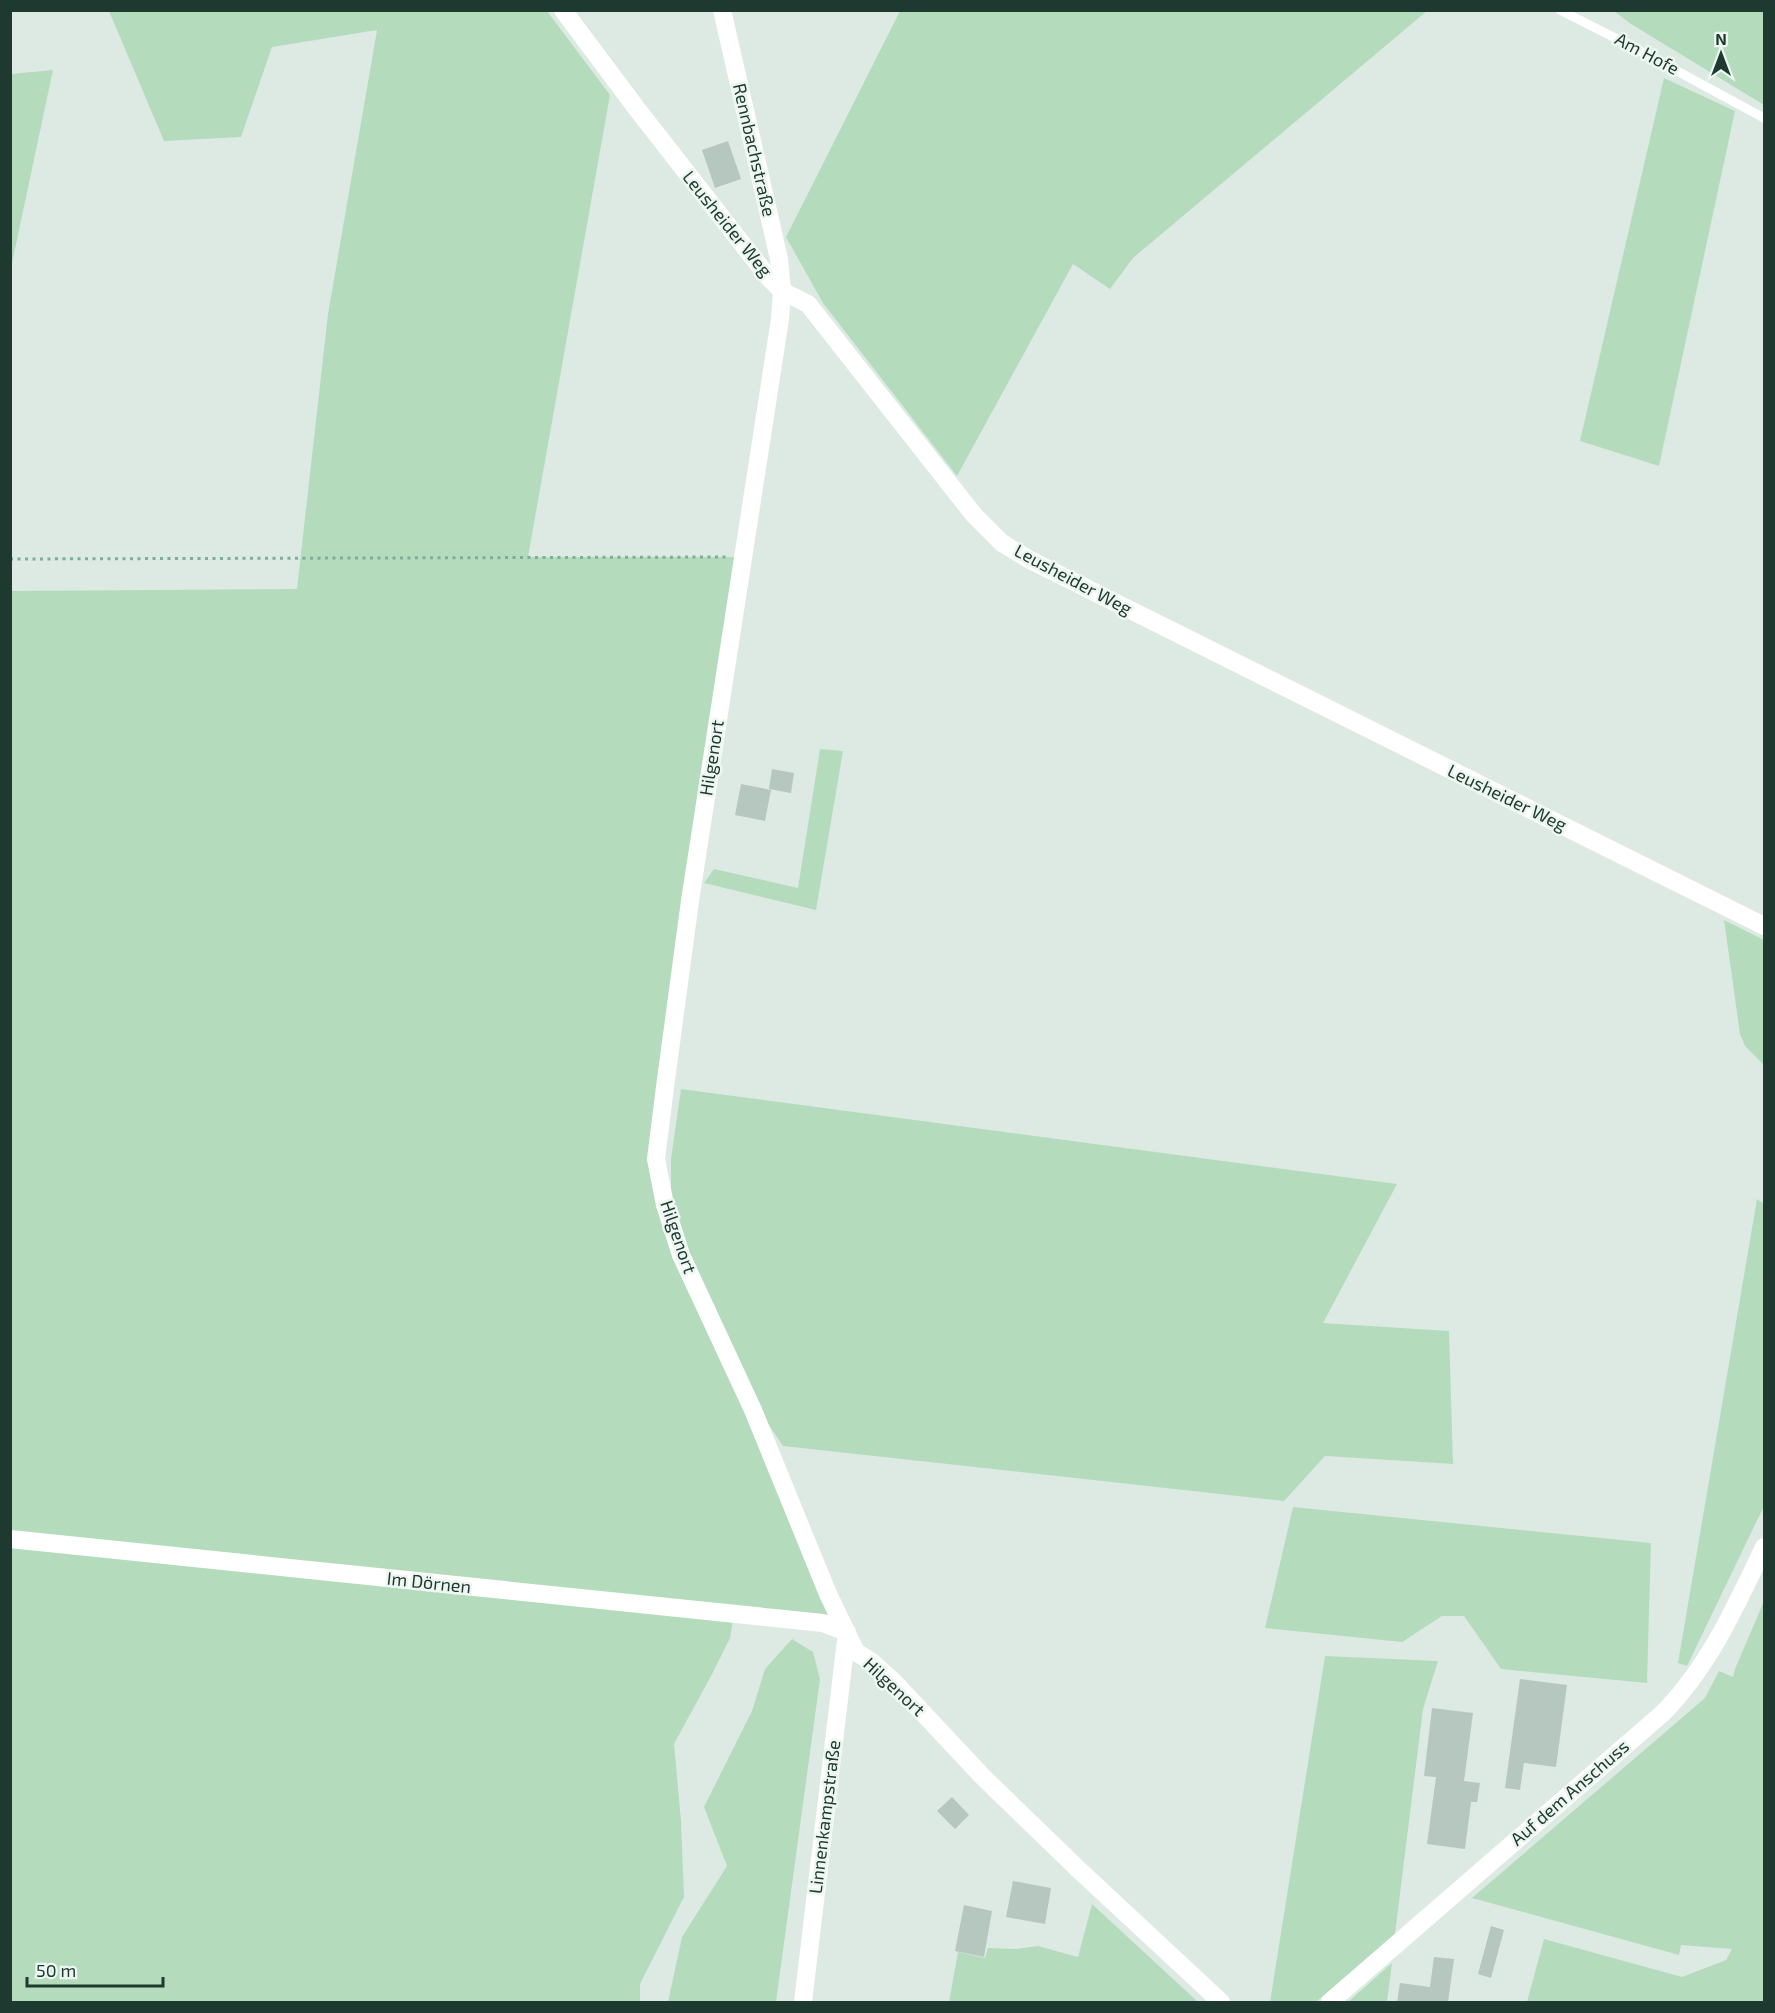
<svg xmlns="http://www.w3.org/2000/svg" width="1775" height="2013" font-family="'Exo 2',sans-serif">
	<rect width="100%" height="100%" fill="#ddeae3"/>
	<path fill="#b4dcbc" d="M109,11H547L610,95L528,557H742L656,1159L665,1205L847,1632L734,1615L730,1638L711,1676L674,1744L681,1821L684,1897L640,1984V2002H11L10,591L297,589L328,314L377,30L272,47L241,137L164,141Z
		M900,11V10L1427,11L1133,258L1110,289L1073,264L957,476L823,303L786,237Z
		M1614,11H1764V105L1631,24Z
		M53,70L11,268V74Z
		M1664,78L1735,111L1659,466L1580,441Z
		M820,749L843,751L816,910L704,883L714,869L798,888Z
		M1724,920L1764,940V1065L1745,1046L1740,1034Z
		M681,1089L1397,1184L1323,1323L1449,1331L1453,1464L1325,1456L1284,1501L783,1446L759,1410L688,1256L671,1206V1159Z
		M1757,1199L1764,1204V1506L1687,1666L1678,1663Z
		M1293,1507L1651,1543L1647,1683L1501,1669L1464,1616H1442L1402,1642L1265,1628Z
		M1764,1601V2002H1527L1544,1939L1682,1977L1726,1960L1732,1949L1681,1945L1679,1955L1472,1898L1705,1698L1719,1671L1733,1677L1735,1669Z
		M792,1639L813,1652L820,1679L776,2002H668L682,1937L727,1866L704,1807L752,1711L765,1669Z
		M1325,1656L1438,1661L1423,1709L1395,1934L1316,2002H1270Z
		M1092,1904L1198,2002H1008V2000L1007,2002H949L958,1952L985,1958L988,1948L1016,1949L1038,1946L1078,1957Z
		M1392,1963L1387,2002H1348Z"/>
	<path fill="#b5c7be" d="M728,141L741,179L715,188L702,150Z
		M772,769L794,773L791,793L769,789Z
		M741,784L771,790L765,821L735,815Z
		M1520,1679L1567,1685L1556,1767L1524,1763L1520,1790L1505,1788Z
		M1432,1708L1473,1713L1464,1781L1480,1783L1477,1802H1471L1465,1849L1427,1844L1436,1777L1424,1776Z
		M952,1797L969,1815L955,1829L937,1811Z
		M1013,1881L1051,1888L1045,1924L1006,1917Z
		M964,1905L992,1911L984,1957L955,1951Z
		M1491,1926L1504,1930L1491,1978L1478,1974Z
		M1434,1957L1454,1959L1448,2002H1397L1400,1983L1430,1987Z"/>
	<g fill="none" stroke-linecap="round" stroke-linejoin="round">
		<path stroke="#7caf9b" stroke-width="3" stroke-dasharray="3 4.5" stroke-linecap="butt" d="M10,559L726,557"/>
		<path stroke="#fff" stroke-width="9" d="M1560,10L1629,45L1764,118"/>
		<path stroke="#fff" stroke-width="18" d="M563,10L637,109L769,278L782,291L808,304L974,515L1002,543L1030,560L1764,926
			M722,10L779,259L782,291L780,319L690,901L665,1087L656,1159L665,1205L681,1255L753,1410L828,1594L856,1652L872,1662L893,1681L982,1776L1078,1869L1221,2002
			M10,1539L823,1623L847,1632
			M803,2002L847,1632
			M1330,2002L1663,1713C1709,1666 1736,1606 1764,1547"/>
	</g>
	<g text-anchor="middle" stroke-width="5" stroke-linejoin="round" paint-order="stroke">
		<g font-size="18" fill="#1e3930" stroke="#edf6f1">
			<text transform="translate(1647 54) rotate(28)" y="6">Am Hofe</text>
			<text transform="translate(754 150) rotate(77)" y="6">Rennbachstraße</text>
			<text transform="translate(727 224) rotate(51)" y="6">Leusheider Weg</text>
			<text transform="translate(1073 580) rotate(28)" y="6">Leusheider Weg</text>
			<text transform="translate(712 758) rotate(-81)" y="6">Hilgenort</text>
			<text transform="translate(1507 798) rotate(26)" y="6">Leusheider Weg</text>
			<text transform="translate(678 1237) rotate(71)" y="6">Hilgenort</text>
			<text transform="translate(429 1583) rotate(6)" y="6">Im Dörnen</text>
			<text transform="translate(894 1687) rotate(43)" y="6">Hilgenort</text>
			<text transform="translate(1570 1793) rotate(-41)" y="6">Auf dem Anschuss</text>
			<text transform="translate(825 1817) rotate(-83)" y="6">Linnenkampstraße</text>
		</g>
	</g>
	<rect width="1775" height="2013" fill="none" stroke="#1e3930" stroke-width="24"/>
	<g transform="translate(1721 54)" stroke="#edf6f1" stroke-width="4.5" paint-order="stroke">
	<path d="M0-4.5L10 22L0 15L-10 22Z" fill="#1e3930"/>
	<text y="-9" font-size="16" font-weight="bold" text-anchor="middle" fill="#1e3930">N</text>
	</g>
	<path d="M27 1977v9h136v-9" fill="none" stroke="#1e3930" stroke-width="3"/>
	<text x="36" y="1977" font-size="18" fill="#1e3930" stroke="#edf6f1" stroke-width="4.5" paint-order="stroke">50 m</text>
</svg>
